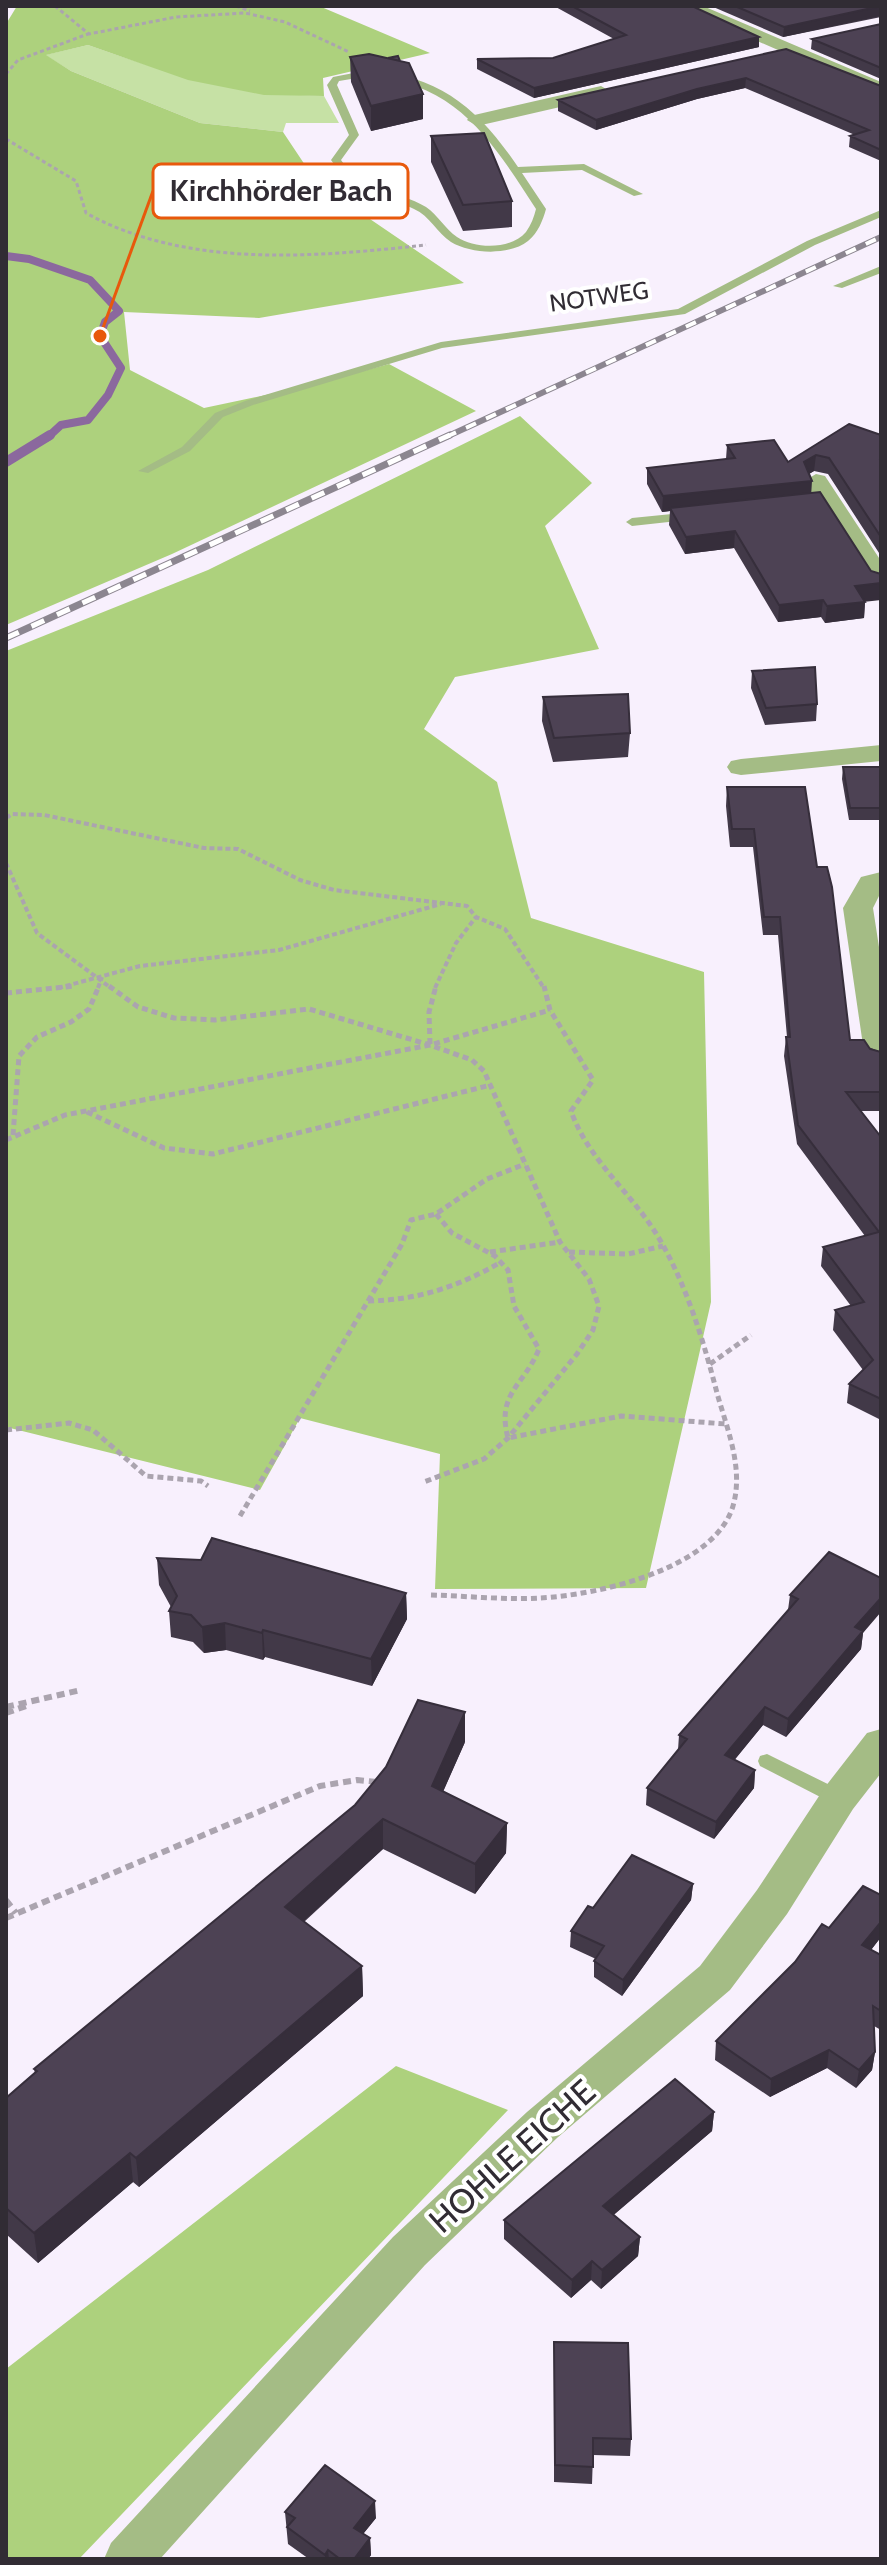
<svg xmlns="http://www.w3.org/2000/svg" width="887" height="2565" font-family="Cabin,sans-serif">
	<rect width="100%" height="100%" fill="#f8f0fd"/>
	<path fill="#c6e1a5" d="M88,45C174,75 231,94 324,96L339,123H286L283,132L200,123L71,71L45,55Z"/>
	<path fill="#add17d" d="M17,6H319L430,53L323,78L324,96L264,95L188,80L88,45L46,55L71,71L200,123L283,132L317,183L464,283L259,318L124,312L130,370L204,408L308,386L389,364L476,411L172,554L6,625V24Z
		M520,416L592,483L545,526L599,649L455,677L424,729L497,782L531,918L704,972L711,1302L646,1588L435,1589L440,1454L300,1418L260,1490L6,1427V651L208,570Z
		M396,2066L508,2110L79,2559H6V2369Z"/>
	<g fill="none" stroke-linecap="round" stroke-linejoin="round">
		<path stroke="#8b689e" stroke-width="8" d="M6,256L29,259L90,280L119,311L105,322L100,336L121,368L108,395L88,420L61,425L48,437"/>
		<path stroke="#8b689e" stroke-width="10" d="M6,462L50,435"/>
		<path stroke="#aba4af" stroke-width="3" stroke-dasharray="4 3" stroke-linecap="butt" d="M55,6L89,34L176,17L245,13L285,22L349,52
			M236,6L250,11
			M6,74L18,60L88,34
			M6,139L76,181L86,213C188,269 315,257 426,245"/>
		<path stroke="#aba4af" stroke-width="4" stroke-dasharray="5 3" stroke-linecap="butt" d="M6,818L12,814L44,815L204,848L238,849L300,880L334,890L467,906L476,917L505,929L544,988
			M6,863L37,933L111,988
			M58,988L140,966L279,950L441,904
			M98,988L102,977
			M435,988L456,943L476,917"/>
		<path stroke="#aba4af" stroke-width="5" stroke-dasharray="6 4" stroke-linecap="butt" d="M109,986L138,1007L174,1018L215,1020L309,1009L430,1045L472,1060L484,1071L560,1242L589,1279L599,1306L593,1330L577,1354L508,1438L484,1459L424,1482
			M6,993L75,986
			M430,1044L429,1012L436,986
			M87,1112L164,1148L213,1154L491,1085
			M13,1135L19,1056L37,1037L71,1022L89,1009L99,986
			M6,1140L65,1115L430,1045L550,1010
			M436,1214L452,1233L495,1256L508,1270L514,1306L539,1349C524,1386 496,1393 508,1438L621,1416L726,1424
			M490,1252L560,1242
			M569,1252L628,1254L663,1246
			M368,1301C418,1300 458,1287 501,1262
			M710,1364L751,1335
			M6,1430L69,1423L93,1430L146,1476L201,1481L208,1486
			M240,1516L402,1244L411,1220L436,1214L487,1179L525,1164
			M431,1595C467,1596 504,1600 540,1598C598,1595 714,1569 733,1506C744,1468 727,1429 717,1393C703,1339 686,1283 657,1235C630,1191 589,1161 571,1111L593,1080L550,1010L544,986"/>
		<path stroke="#aba4af" stroke-width="6" stroke-dasharray="8 5" stroke-linecap="butt" d="M6,1707L81,1690
			M6,1713L26,1706
			M6,1900L16,1913
			M6,1918L320,1786L357,1780L378,1782"/>
		<path fill="#a4bc85" fill-rule="evenodd" d="M369,70C441,77 478,108 518,167L584,164L643,194L634,196L582,170L522,173L546,209C543,220 538,233 528,241C509,256 471,254 451,242C437,233 430,216 414,209C383,194 352,191 331,160L349,135L327,85L333,77ZM369,76C458,84 491,140 536,209C534,217 531,225 526,232C511,250 475,249 457,237C445,229 438,215 426,207C397,190 361,191 341,160L359,135L337,85L339,81Z
			M881,210V217L815,245L685,314L442,348L253,405L223,417L190,451L148,473L138,471L182,447L215,413L245,401L441,342L678,309L807,241Z
			M881,266V273L842,288L833,286Z
			M692,512L696,513V519L632,526L626,522L632,518Z
			M767,1754L846,1793L848,1798L846,1803L839,1805L832,1803L760,1766L758,1761L760,1756Z"/>
		<path fill="#a4bc85" fill-rule="evenodd" d="M677,6H703L881,82V95Z
			M601,86L611,92L608,96L477,126L467,120L470,116Z
			M816,474L825,476L881,561V589L872,586L804,481Z
			M881,745V761L741,775L731,773L727,767L731,761L741,759Z
			M881,872V892L873,908L881,960V1069L870,1066L865,1059L843,908L861,877Z
			M881,1729V1773L853,1809L787,1914L730,1990L557,2138L425,2265L160,2559H104L111,2543L393,2237L527,2112L700,1966L757,1890L825,1787L867,1733Z"/>
		<defs>
			<path id="rail-far1" d="M446,437L881,237"/>
			<path id="rail" d="M6,638L450,435"/>
		</defs>
		<use href="#rail-far1" stroke="#8c8690" stroke-width="6"/>
		<use href="#rail" stroke="#8c8690" stroke-width="7"/>
		<use href="#rail-far1" stroke="#fff" stroke-width="4" stroke-dasharray="11" stroke-linecap="butt"/>
		<use href="#rail" stroke="#fff" stroke-width="5" stroke-dasharray="14" stroke-linecap="butt"/>
	</g>
	<path fill="#423948" d="M554,6H692L759,37V47L534,98L477,69V59L553,58L614,39Z
		M711,6H881V17L783,37Z
		M881,24V79L811,49L812,39Z
		M786,49L881,86V161L849,147L850,136L855,135L745,88L697,99L596,130L558,111V100Z
		M350,57L400,61L423,94V119L371,131L351,82Z
		M431,136L512,201V227L463,231L431,162Z
		M881,435V556L828,474L814,471L809,474L811,493L865,601L864,618L825,623L821,617L778,622L734,548L685,554L669,525L670,511L662,512L647,484V468L726,459L727,445L788,462Z
		M752,671L817,704L816,721L765,725L751,688Z
		M543,697L630,733L628,757L553,762L542,721Z
		M843,767H881V820H849L842,779Z
		M727,787L817,867L850,1040L881,1052V1111H861L881,1137V1420L847,1403L849,1384L863,1370L833,1330L835,1310L851,1306L821,1266L823,1247L865,1236L797,1144L784,1056L786,1037H787L778,935H763L753,847H730L726,806Z
		M157,1558L406,1593L407,1619L372,1686L265,1657L263,1660L226,1650L204,1653L193,1642L171,1637L169,1611L171,1607L159,1585Z
		M790,1595L863,1633L861,1649L786,1737L763,1725L734,1760L755,1770L754,1788L714,1839L646,1805L647,1788L678,1750L679,1735L788,1610Z
		M465,1742L443,1792L507,1823L506,1853L475,1894L383,1849L304,1922L362,1966L363,1996L139,2187L133,2182L38,2263L6,2234V2098L35,2073L34,2069Z
		M693,1884L691,1900L622,1996L594,1977V1961L596,1959L570,1947L571,1931L593,1908Z
		M881,1895V1937L871,1950L881,1955V2030L874,2026L875,2052L872,2070L856,2088L827,2068L770,2097L715,2060L716,2041L829,1928Z
		M714,2112L712,2131L613,2215L640,2237L638,2256L601,2289L591,2280L571,2298L504,2239V2220Z
		M554,2342L631,2439L630,2456L593,2455L592,2484L554,2482Z
		M285,2512L376,2518L363,2534L370,2538L371,2555L368,2559H309L288,2544Z"/>
	<path fill="#362e3b" d="M881,6L880,16L783,37L784,27Z
		M759,37V47L534,98V88Z
		M746,78L745,88L697,99L596,130V120L697,89Z
		M423,94V119L371,131V106Z
		M816,455L814,471L802,478L804,462Z
		M812,481L811,497L670,508V511L662,512L663,496Z
		M735,531L734,548L685,554L686,537Z
		M881,583V600L854,603L855,586Z
		M823,600L821,617L778,622L779,605Z
		M865,602L864,618L825,623L827,606Z
		M406,1593L407,1619L372,1686L371,1659Z
		M881,1598V1612L863,1633L861,1649L786,1737L788,1719L855,1627Z
		M225,1623L226,1650L204,1653L202,1627Z
		M263,1630L265,1657L263,1660L262,1633Z
		M765,1707L763,1725L724,1773L725,1755Z
		M465,1712V1742L432,1816V1786Z
		M755,1770L754,1788L714,1839L716,1822Z
		M383,1819V1849L286,1937L285,1907Z
		M507,1823L506,1853L475,1894V1864Z
		M693,1884L691,1900L622,1996L623,1980Z
		M881,1922V1937L860,1964L862,1945Z
		M362,1966L363,1996L139,2187L136,2158Z
		M829,2050L827,2068L770,2097L771,2079Z
		M875,2052L872,2070L856,2088L859,2070Z
		M714,2112L712,2131L602,2225L603,2206Z
		M130,2153L133,2182L38,2263L34,2233Z
		M640,2237L638,2256L601,2289L602,2270Z
		M592,2261L591,2280L571,2298L572,2280Z
		M375,2501L376,2518L355,2544L354,2528Z
		M370,2538L371,2555L368,2559H354Z
		M328,2550L329,2559H325V2555Z"/>
	<path fill="#4d4254" stroke="#362e3b" stroke-width="2" d="M572,6H692L759,37L534,88L477,59L553,58L626,35Z
		M735,6H881L784,27Z
		M881,24V68L812,39Z
		M786,49L881,86V150L850,136L869,130L746,78L697,89L596,120L558,100Z
		M369,54L409,63L423,94L371,106L350,57Z
		M398,56L400,61L388,58Z
		M484,133L512,201L463,205L431,136Z
		M849,424L881,435V459L880,460L881,462V537L829,458L816,455L804,462L812,481L663,496L647,468L735,458L727,445L774,440L788,462Z
		M820,492L871,571L881,574V583L855,586L865,602L827,606L823,600L779,605L735,531L686,537L670,508Z
		M815,667L817,704L766,708L752,671Z
		M628,694L630,733L554,738L543,697Z
		M843,767H881V808H850Z
		M727,787H805L817,867H827L832,887L850,1040H864L870,1049L881,1052V1092H846L881,1137V1399L849,1384L873,1360L835,1310L864,1302L823,1247L879,1232L798,1125L786,1037H790L780,917H764L754,829H732Z
		M212,1538L406,1593L371,1659L263,1630L262,1633L225,1623L202,1627L191,1615L169,1611L177,1596L157,1558L201,1560Z
		M829,1552L881,1578V1598L855,1627L863,1631L788,1719L765,1707L725,1755L755,1770L716,1822L647,1788L687,1739L679,1735L798,1599L790,1595Z
		M418,1700L465,1712L432,1786L507,1823L475,1864L383,1819L285,1907L362,1966L136,2158L130,2153L34,2233L6,2208V2098L37,2071L34,2069L355,1805L386,1767Z
		M632,1855L693,1884L623,1980L594,1961L604,1946L571,1931L588,1906L593,1908Z
		M863,1886L881,1895V1922L862,1945L881,1955V2011L873,2006L875,2052L859,2070L829,2050L771,2079L716,2041L795,1962L822,1924L829,1928Z
		M675,2079L714,2112L603,2206L640,2237L602,2270L592,2261L572,2280L504,2220Z
		M554,2342L628,2343L631,2439L593,2438V2467L555,2465Z
		M325,2465L375,2501L354,2528L370,2538L354,2559H340L328,2550L325,2555L287,2527L295,2518L285,2512Z"/>
	<g text-anchor="middle" stroke-width="8" stroke-linejoin="round" paint-order="stroke">
		<g font-size="24" fill="#312c34" stroke="#fff">
			<text transform="translate(599 297) rotate(-8)" y="8">NOTWEG</text>
		</g>
		<g font-size="34" fill="#312c34" stroke="#fff">
			<text transform="translate(512 2156) rotate(-42)" y="12">HOHLE EICHE</text>
		</g>
	</g>
	<path fill="none" stroke="#e8590c" stroke-width="3" d="M100 336L153 191"/>
	<circle fill="#e8590c" stroke="#fff" stroke-width="3" cx="100" cy="336" r="8"/>
	<rect fill="#fff" stroke="#e8590c" stroke-width="3" x="153" y="164" width="255" height="54" rx="8"/>
	<g font-size="30" text-anchor="middle" font-weight="bold" fill="#312c34">
		<text x="281" y="201">Kirchhörder Bach</text>
	</g>
	<rect width="887" height="2565" fill="none" stroke="#312c34" stroke-width="16"/>
</svg>
